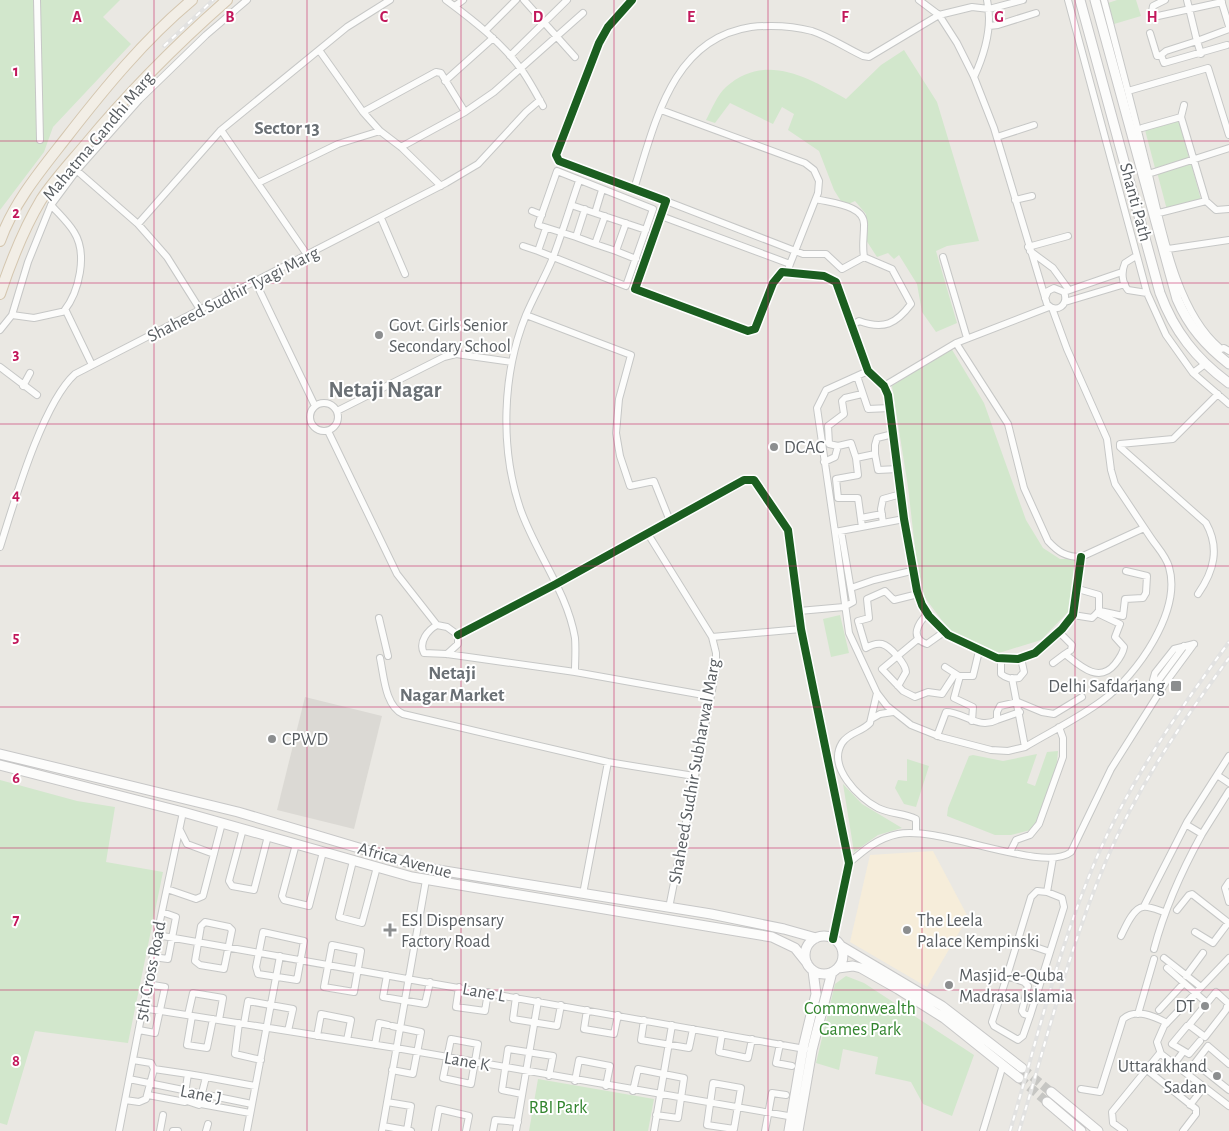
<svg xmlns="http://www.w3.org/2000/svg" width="1229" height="1131" font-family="'Alegreya Sans',sans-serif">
	<rect width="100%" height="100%" fill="#eae8e3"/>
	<path fill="#f6edda" d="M933,851L968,917L927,987L850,942L870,855Z"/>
	<path fill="#dbd9d4" d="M305,697L382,716L354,829L277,810Z"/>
	<path fill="#d2e7cc" d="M0,0H120L103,17L131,44L53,127L44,152L0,210Z
		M1117,0H1136L1141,16L1114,24L1108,3Z
		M904,50L937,102L979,241L947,246L936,251L957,323L936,332L922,312L917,284L899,255L894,259L888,253L877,257L866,240V214L855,201L844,206L834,190L819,151L788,130L794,114L782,107L773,124L730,103L715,123L706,120C712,109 717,95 726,87C765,52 809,78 846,99L881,65Z
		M1179,121L1189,158L1155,168L1145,130Z
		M1191,163L1201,200L1167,210L1157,172Z
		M951,348L984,403L1026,520L1043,548L1060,559H1075L1071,609L1041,640L999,653L955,638L920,591L908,487L892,386Z
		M840,615L849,653L831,657L823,619Z
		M1058,751L1056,771L1034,829L1011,835H995L947,816L948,808L969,756L973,755L1003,761L1037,754L1027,783L1035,786L1047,752Z
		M907,759L929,766L916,807L904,804L895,788L898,780L907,781Z
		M0,780L77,801L115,807L106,862L163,872L128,1043L35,1031L7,1125L0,1123Z
		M843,784L862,804L902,828L878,835L854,852Z
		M846,976L864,983L974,1055L952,1116L923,1104L911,1082L875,1074L878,1057L843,1049L839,1070L816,1063L835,984Z
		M538,1079L654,1099L648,1131H529Z"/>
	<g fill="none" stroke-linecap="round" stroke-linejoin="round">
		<path stroke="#c6c6c3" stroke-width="9" stroke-dasharray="9 4.5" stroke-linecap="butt" d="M1022,1068L1051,1092
			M1019,1078L1047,1102"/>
		<defs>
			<path id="street" d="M37,0L40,140
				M446,0C473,20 501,42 521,69C529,80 536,93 543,106
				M524,0L575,57
				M632,0L608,27L599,43L556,155L559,161L666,201L635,289L748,331L755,329L773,283L782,272L824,276L836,282L868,371L884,386L888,395L904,519L917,591L922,605L929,616L948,635L997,658L1018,659L1035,653L1062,629L1073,615L1081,557
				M919,0L939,15L957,43L974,77L994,128L1047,304C1057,314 1069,305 1064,292L1054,288L1048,291L1045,298
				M1068,0L1147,293L1166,335L1193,373
				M1104,0C1118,53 1132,106 1145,159C1160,216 1173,309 1220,348
				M1165,0L1153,6L1152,11L1158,16L1222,2
				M1187,0L1197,41L1166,51L1161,55L1164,63L1227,45
				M1221,0L1229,26
				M455,6L463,0
				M989,26L998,25L1036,13
				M485,31L516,0
				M1150,33L1157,56L1161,55
				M319,50L363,112L380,131L401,147L441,186
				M1201,54L1197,41L1229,29
				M510,56L567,0
				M974,77C985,53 993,26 987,0
				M445,81L493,38
				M1128,91L1208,68L1229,135
				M1184,105L1181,117L1206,201
				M661,110L805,163L814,170L819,181L818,193L790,264
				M363,112L436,72L441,73L465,112L401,147
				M465,112L494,92L583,13
				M1142,128L1181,117
				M221,130L308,256
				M997,137L1034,125
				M75,169L138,224L167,257L201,311
				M1145,175L1229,148
				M258,183L338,144L380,131
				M634,189C655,124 671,39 751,27C771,25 793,26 812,31C830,37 846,48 863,56L869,57L939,15L972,7L989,9L1023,0
				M816,199C831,203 866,205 864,226C864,237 862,246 864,257L892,269L911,304C896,324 884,330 859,321L851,326
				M1015,200L1032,196
				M666,201L803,254H826L842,269L864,257
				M51,205C58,213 68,222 74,232C88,254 79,292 64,311
				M571,205L646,230
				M585,209L576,237L595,244L605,216
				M532,211L542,215
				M595,213L602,190
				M1159,213L1206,201L1216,210L1229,209
				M661,216L790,264L789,267
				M381,218L405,274
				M138,224L221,130L347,27L390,0
				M546,228L538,251L626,286L653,209L557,171L538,225L576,237
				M595,244L616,251L626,223
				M523,246L538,251
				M1028,247L1068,236
				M1168,249L1229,240
				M616,251L636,259
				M1030,251L1053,268L1069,290
				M1136,256L1125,263C1121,272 1122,283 1128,290L1147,293
				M943,257L967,338
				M256,283L315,406
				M1064,292L1122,272
				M1065,302L1125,284
				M12,315L34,318L66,311L92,365
				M526,315L631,355L619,399L616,433L620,456L630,486L654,481L670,521
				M0,330L12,315L28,262L51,205L77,170L139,100L206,35L247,0
				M956,343L1008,424L1024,488L1048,541C1058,552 1066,557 1081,557L1144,528
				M1217,350L1224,348L1229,351
				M1205,364L1193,373L1229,404
				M0,367L37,395
				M868,371L826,390L817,408L835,532L904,519
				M857,376L868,409L890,408
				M23,386L30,373
				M884,386L956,343L1049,307
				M310 417a14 14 0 1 1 28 0a14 14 0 1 1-28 0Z
				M337,411L444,357L456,354L512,362
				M328,431L397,574L437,625L447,627L458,635V644L447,654
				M838,446L829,444L828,426L844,414L842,401L845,398L862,394
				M875,454V445L877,438L893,434
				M824,462L835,457L838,446L851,443L856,458
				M861,518L882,514
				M883,523L881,509L883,499L901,494
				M862,527L858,498H838L836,479L858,475L856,458L875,454L878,470L898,469
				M835,532L849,633L877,693L887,706L911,725L941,737L991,750L1008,751L1025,747L1012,678
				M648,534L712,637L716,653V670L669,908
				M0,547C14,503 42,404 75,374L446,183L478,164L526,112L540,100
				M851,588L874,580L907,572
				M1198,594C1214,571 1220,548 1206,523L1120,447V444L1173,439L1218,394
				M799,611L844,607L853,602L841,531
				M1100,611L1123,616L1125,599L1143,598L1146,593L1147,576L1126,571
				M928,613C918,623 909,638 927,644L944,632
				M1073,615L1092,618L1099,611V595L1078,589
				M379,618L388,656
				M437,625C428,630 418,642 424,653L447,654L575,672L709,696
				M1059,632L1072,645L1071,650L1065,654
				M458,635L556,584L744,480H754L788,530L801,629L849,863L833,939
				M712,637L801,629
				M918,639L882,669L903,691L915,697L928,692L942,694L955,674
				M380,658C384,676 385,706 403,714L608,762L694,776
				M1001,659V674C1007,679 1011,679 1019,678L1024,672L1021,658
				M1053,663L1065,654C1080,666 1099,684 1115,664C1119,659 1123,653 1124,647L1115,637L1120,624L1097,613
				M945,667L959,676
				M575,672C575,661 576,649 575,638C567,591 535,552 520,508C500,448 502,374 526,315C534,296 544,279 552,260C562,234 570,207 579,181
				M1155,685L1184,646
				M898,686L906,672C906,664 890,646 882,644C876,643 871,645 866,648L858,621L869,618L867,599L885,591L894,600L918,594
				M877,693L870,723C862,732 849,732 842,743C827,767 859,798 878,808C890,814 904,813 916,819V833
				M1158,695L1153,680L1155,673L1174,649L1194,644
				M1020,712L997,720V712L1000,706L1018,702L1042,712L1054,714L1082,697
				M873,718L880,714L893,712
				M972,721L973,707L954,698L960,676H973L979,651
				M937,736L946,712C964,712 978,730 997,720
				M1025,747C1050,732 1079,718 1103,700C1137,675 1182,611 1169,567C1166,556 1157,547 1151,538C1139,520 1127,502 1115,484L1111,470L1107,439L1067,349L1052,308
				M1217,775L1229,783
				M1187,825L1202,834L1229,791
				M243,829L229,881L232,886L254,890L268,836
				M180,830L187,844L214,854
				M296,844L282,896L284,900L309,906L323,852
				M1010,852L1016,840L1030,835L1039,824L1063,757V738L1059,727
				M353,861L339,917L362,923L377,867
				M849,863C864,850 878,838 898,834C939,825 1044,874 1071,852L1111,769L1166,682L1194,644
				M1229,882L1225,888L1229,902
				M167,889L196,899L203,896L222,823
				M583,894L608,762
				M1144,906L1187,822L1229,756
				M1177,910L1189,895L1192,894L1229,923
				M205,922L229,927L232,930L224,969L200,965L195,961L201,926Z
				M263,932L304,941L297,980L258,974L256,967Z
				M1195,932L1213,943L1228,923
				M157,935L805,1049
				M1121,936C1125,928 1133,908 1143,907C1149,906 1158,910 1164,912
				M1018,941L1050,952
				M332,945L361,951L354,992L324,987Z
				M1154,949C1165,907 1181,872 1202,834
				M153,957L168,959L176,917L162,912
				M1164,958L1201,987
				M1229,958L1164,1026L1157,1042L1161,1054L1229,1106
				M1167,968L1207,1003L1216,992L1228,1003L1226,1010L1205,1037L1189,1025L1207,1003
				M387,975L383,997L425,1004L430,982
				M1007,976L992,1022L994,1026L1018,1040L1023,1036L1030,1016L1024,1014L1022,1011L1028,986L1024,982L1007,976L1031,897L1037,891L1047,892L1053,858
				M1186,976L1203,953
				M459,987L456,1007L485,1011L488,992
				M516,997L513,1019L557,1026L561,1005
				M142,1008L396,1048L794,1117
				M587,1010L584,1029L614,1034L618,1015
				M1159,1010L1184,983
				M1138,1014L1154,959
				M188,1015L193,993L223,998L219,1020
				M192,1016L187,1045L207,1048L213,1019
				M1030,1016L1064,907L1062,898L1047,892
				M644,1020L641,1040L689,1048L693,1029
				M239,1023L235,1054L261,1060
				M244,1024L248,1001L293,1009L288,1031
				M392,1026L421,1032L413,1074L392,1070
				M1187,1026L1172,1044L1189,1054L1200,1041
				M139,1030L155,1033L165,987L147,984
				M722,1034L719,1052L748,1058L752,1039
				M317,1036L321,1014L351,1020L347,1040
				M451,1039L478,1044L471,1084L443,1078Z
				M780,1044L776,1063L792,1066
				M375,1045L379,1023L388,1025
				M1195,1063L1208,1046L1229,1064
				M1174,1064L1183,1052
				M154,1069L188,1074L184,1100L199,1105L206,1077L255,1086
				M1147,1070L1196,1109V1114L1183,1131
				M1186,1073L1195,1063L1229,1090
				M188,1074L206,1077
				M129,1079L252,1104
				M575,1081L579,1060L610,1066L606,1086
				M713,1083L741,1088L734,1129L707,1125Z
				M1081,1089L1100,1092L1123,1019C1136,1008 1154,1016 1167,1023
				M633,1091L638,1069L684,1078L678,1118L656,1115
				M522,1094L502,1090L508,1049L553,1056L549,1076
				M148,1095L185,1102
				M125,1100L139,1102L146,1099L154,1069L151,1063L133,1060
				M387,1102L411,1106L407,1130
				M201,1104L250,1113
				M1190,1105L1204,1087
				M383,1126L411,1131
				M119,1131L157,935L183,812
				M160,1131L163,1115
				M173,1131H178
				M206,1131L208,1124
				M247,1131L280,956
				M382,1131L426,880
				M435,1131L439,1109L469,1116L466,1131
				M493,1131L495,1120L518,1122
				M516,1131L538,1001
				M654,1131L672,1025
				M765,1131L772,1093L786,1095
				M983,1131L1003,1065
				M1124,1131L1113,1123L1112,1112L1160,1053"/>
			<path id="secondary" d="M1080,0L1160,293C1174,331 1196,359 1229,383
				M1095,0L1177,299C1189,327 1206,346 1229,364
				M0,754L238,812L426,868L711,914L784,929L816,938
				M0,765L183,812L412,877L772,937L795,948L807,963
				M805 955a19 19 0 1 1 38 0a19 19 0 1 1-38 0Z
				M841,946L942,1006L1022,1068
				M838,968L853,966L861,968L898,989L944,1018L1019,1078
				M1051,1092L1098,1131
				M1047,1102L1081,1131
				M789,1131L803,1048L816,994L813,971
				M798,1131L812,1050L832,972"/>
			<path id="primary" d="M0,241C14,202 41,170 66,138C104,89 144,40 192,0
				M0,294C11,261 23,230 41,200C54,180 71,162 86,144C129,92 177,44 227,0"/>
		</defs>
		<use href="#street" stroke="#c6c7c6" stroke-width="8"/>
		<use href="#secondary" stroke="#c7c7c7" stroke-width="11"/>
		<use href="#primary" stroke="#d4c6af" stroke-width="12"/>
		<use href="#street" stroke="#fcfcfb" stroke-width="6"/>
		<use href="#secondary" stroke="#fcfcfb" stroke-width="9"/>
		<use href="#primary" stroke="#f2eee6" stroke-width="10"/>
		<defs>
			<path id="rail" d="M164,46L213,0
				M1010,1131C1037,1040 1059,945 1097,857C1131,779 1179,710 1229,642
				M1019,1131C1046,1043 1070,945 1106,861C1137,787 1182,722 1229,658"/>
		</defs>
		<use href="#rail" stroke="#e2e2e1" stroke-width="4"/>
		<use href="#rail" stroke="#fff" stroke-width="2" stroke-dasharray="5.5" stroke-linecap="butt"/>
		<defs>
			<path id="cycleway" d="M632,0L608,27L599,43L556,155L559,161L666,201L635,289L748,331L755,329L773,283L782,272L824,276L836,282L868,371L884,386L888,395L904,519L917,591L922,605L929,616L948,635L997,658L1018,659L1035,653L1062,629L1073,615L1081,557
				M458,635L556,584L744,480H754L788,530L801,629L849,863L833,939"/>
		</defs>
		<use href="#cycleway" stroke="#fff" stroke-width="11"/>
		<use href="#cycleway" stroke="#1b5e20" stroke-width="8"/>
	</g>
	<path fill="none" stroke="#c2185b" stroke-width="1" stroke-opacity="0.55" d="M154,0V1131M307,0V1131M461,0V1131M614,0V1131M768,0V1131M922,0V1131M1075,0V1131M0,141H1229M0,283H1229M0,424H1229M0,566H1229M0,707H1229M0,848H1229M0,990H1229"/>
	<g fill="#8c8e8f" stroke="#fff" stroke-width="2">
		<circle cx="379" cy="335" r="5"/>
		<circle cx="774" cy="447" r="5"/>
		<rect x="1170" y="680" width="12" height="12" rx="2.5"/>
		<circle cx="272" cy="739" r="5"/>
		<path d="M387.5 922.5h5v5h5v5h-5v5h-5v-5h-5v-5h5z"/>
		<circle cx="907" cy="930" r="5"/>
		<circle cx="949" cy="985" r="5"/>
		<circle cx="1205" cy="1006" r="5"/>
		<circle cx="1217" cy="1076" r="5"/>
	</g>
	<g text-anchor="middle" stroke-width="4" stroke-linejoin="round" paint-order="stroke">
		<g font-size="18" fill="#595e62" stroke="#fff">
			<text transform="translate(98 136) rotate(-50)" y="6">Mahatma Gandhi Marg</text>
			<text transform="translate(1136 202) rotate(75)" y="6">Shanti Path</text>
			<text transform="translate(233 294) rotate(-27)" y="6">Shaheed Sudhir Tyagi Marg</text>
			<text transform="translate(694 771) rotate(-80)" y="6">Shaheed Sudhir Subharwal Marg</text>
			<text transform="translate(405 860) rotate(15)" y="6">Africa Avenue</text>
			<text transform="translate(150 971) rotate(-79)" y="6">5th Cross Road</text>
			<text transform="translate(484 992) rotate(10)" y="6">Lane L</text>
			<text transform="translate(467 1061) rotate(10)" y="6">Lane K</text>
			<text transform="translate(201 1094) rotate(11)" y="6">Lane J</text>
		</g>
		<g font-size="18" fill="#595e62" stroke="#fff" text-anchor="start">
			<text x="389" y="331">Govt. Girls Senior<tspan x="389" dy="21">Secondary School</tspan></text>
			<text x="784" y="453">DCAC</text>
			<text x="1165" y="692" text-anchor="end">Delhi Safdarjang</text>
			<text x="282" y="745">CPWD</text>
			<text x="401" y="926">ESI Dispensary<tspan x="401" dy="21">Factory Road</tspan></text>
			<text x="917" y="926">The Leela<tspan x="917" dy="21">Palace Kempinski</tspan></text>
			<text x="959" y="981">Masjid-e-Quba<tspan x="959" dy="21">Madrasa Islamia</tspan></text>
			<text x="1195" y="1012" text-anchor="end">DT</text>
			<text x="1207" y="1072" text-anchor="end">Uttarakhand<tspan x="1207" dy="21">Sadan</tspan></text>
		</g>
		<g font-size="18" fill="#32852e" stroke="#fff">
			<text x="860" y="1014">Commonwealth<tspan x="860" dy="21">Games Park</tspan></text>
			<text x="558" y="1113">RBI Park</text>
		</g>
		<g font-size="19" font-weight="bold" fill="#6a7075" stroke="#fff">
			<text x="287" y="134">Sector 13</text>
			<text x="452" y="679">Netaji<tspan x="452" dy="22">Nagar Market</tspan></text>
		</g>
		<g font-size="22" font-weight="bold" fill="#6a7075" stroke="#fff">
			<text x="385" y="397">Netaji Nagar</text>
		</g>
	</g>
	<g font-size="16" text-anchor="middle" font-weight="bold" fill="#c2185b" stroke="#fff" stroke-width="4" stroke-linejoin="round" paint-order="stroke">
		<text x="77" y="22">A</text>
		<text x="230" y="22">B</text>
		<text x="384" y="22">C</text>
		<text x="538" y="22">D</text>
		<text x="691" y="22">E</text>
		<text x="845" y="22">F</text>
		<text x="999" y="22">G</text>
		<text x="1152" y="22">H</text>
		<text x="16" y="76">1</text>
		<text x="16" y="218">2</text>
		<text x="16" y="359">3</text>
		<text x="16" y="500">4</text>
		<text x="16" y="642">5</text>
		<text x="16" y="783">6</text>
		<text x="16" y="925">7</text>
		<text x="16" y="1066">8</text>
	</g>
</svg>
